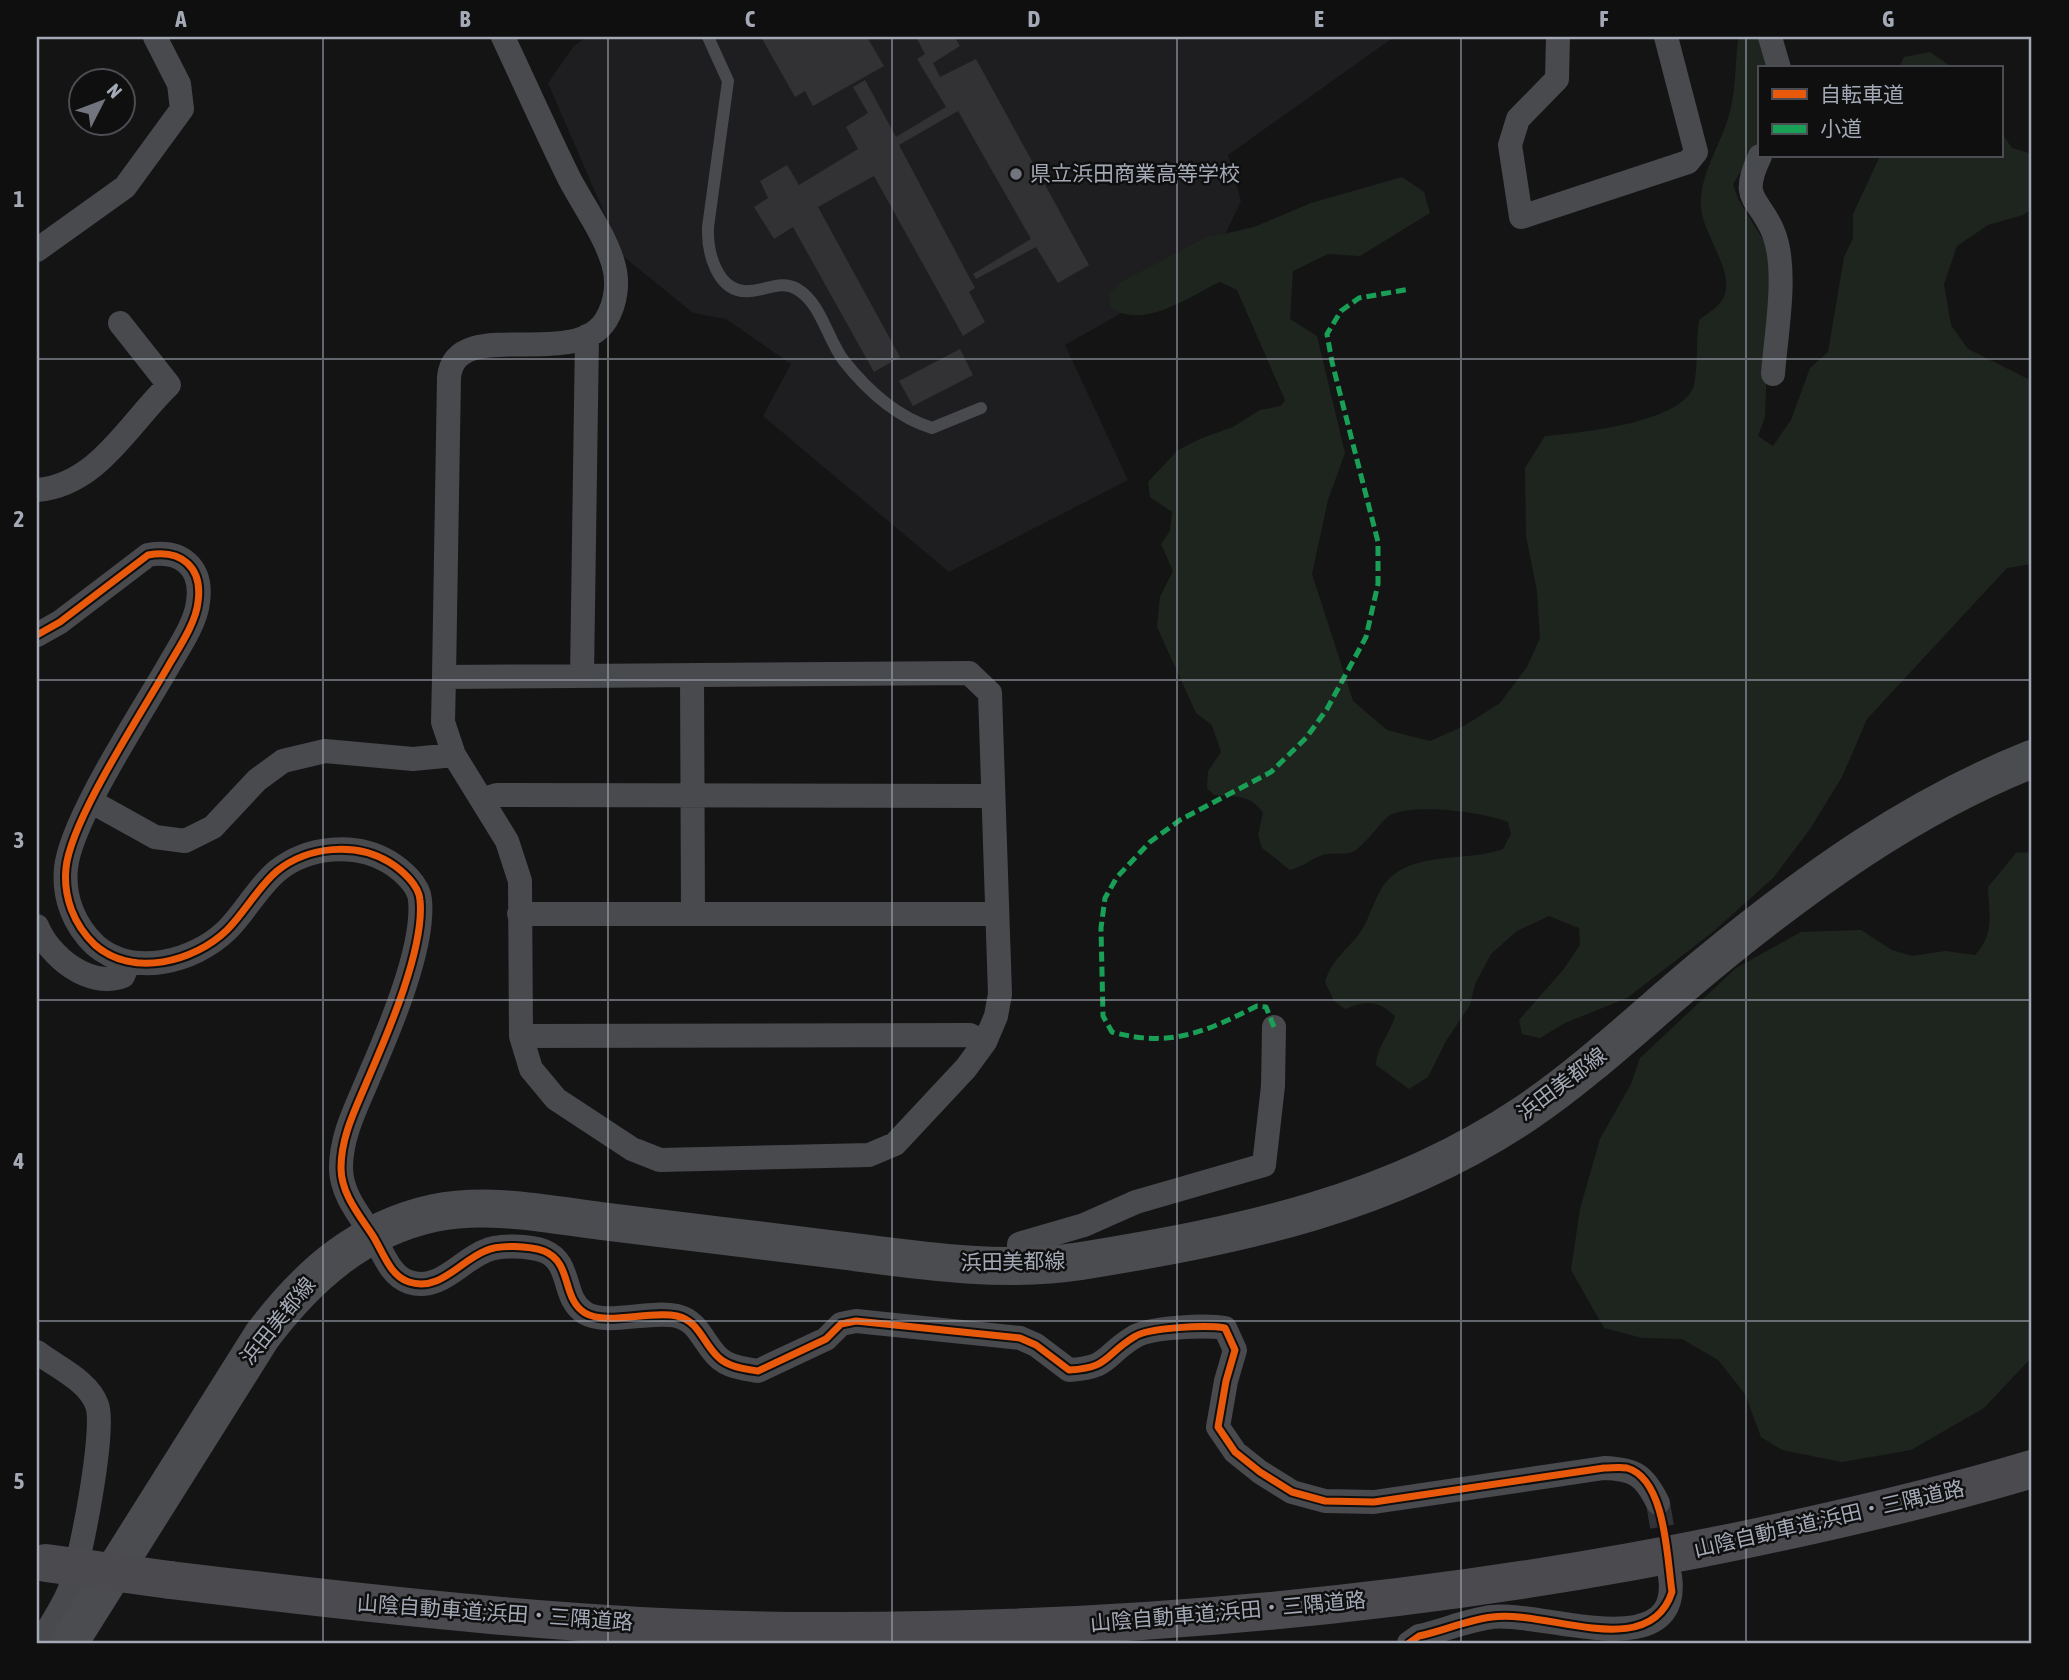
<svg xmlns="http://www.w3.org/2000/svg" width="2069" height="1680" font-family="'Asap Condensed','Noto Sans JP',sans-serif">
	<rect width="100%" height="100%" fill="#141415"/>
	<path fill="#1e1e20" d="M586,37H1394L1228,155L1241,201L1212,262L1065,345L1128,480L949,572L763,416L791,364L726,319L693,313L623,256L548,83L573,47Z"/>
	<path fill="#1e251f" d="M1745,37L1764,40L1776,68H1759V141L1733,184L1738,199L1767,246L1770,281L1765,417L1758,436L1773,446L1791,420L1810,368L1828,352L1844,257L1853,238V214L1880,156H2001V132L2012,148L2032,154V209L2023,215L1988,225L1957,246L1944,284L1951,325L1968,349L2032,381V564L2007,568L1867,719L1842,777L1810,829L1773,878L1714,931L1627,998L1565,1023L1540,1038L1522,1034L1519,1020L1563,970L1580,945L1579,928L1549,916L1517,931L1491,954L1475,984L1470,1005L1446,1041L1428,1077L1409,1089L1376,1065C1377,1046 1390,1034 1395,1016C1378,1000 1366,1000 1345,1009L1334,1001L1325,982C1332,958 1349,949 1362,930C1370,916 1374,900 1383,886C1410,849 1465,863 1503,849L1511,834L1508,822C1483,812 1415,803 1390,815C1383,819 1368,841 1356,850C1347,856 1335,852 1325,854C1312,858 1303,867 1290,870L1262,848L1258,835L1263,813C1251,794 1235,797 1214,795L1207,788L1208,771L1221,752L1212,725L1196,713L1157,627L1160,597L1173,571L1161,544L1170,531L1172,512L1150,497L1148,482L1178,450L1202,438L1233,427L1260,410L1281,406L1285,400L1237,290L1220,282C1189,296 1144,331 1110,307L1109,294L1119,283L1205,238L1254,227L1311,203L1402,177L1424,192L1430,213L1360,256L1328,254L1293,271L1290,319L1317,336L1345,453L1328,500L1312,574L1353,701L1387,730L1430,741L1464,726L1500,703L1527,667L1540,638L1537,591L1526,536L1525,468L1545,436C1578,433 1684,423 1694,385C1698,367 1696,340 1699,320C1705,315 1714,310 1720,303C1741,278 1702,235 1701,207C1699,177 1719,147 1728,119C1736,94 1735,65 1738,39Z
		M1930,52L1953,68H1899L1904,57Z
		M2032,852V1357L1984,1408L1911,1450L1842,1462L1782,1450L1761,1437L1745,1394L1718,1360L1682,1339L1642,1338L1604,1328L1571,1270L1580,1209L1600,1139L1631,1084L1640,1058L1736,968L1801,932L1861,930L1892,950L1912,956L1945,951L1975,955C1995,933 1989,915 1988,887L2016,853Z"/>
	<path fill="#323234" d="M761,37H867L884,66L813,106L805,91L795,97Z
		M916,37H960L956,39L960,46L933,63L940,77L976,59L1089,265L1058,283L1036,247L976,279L973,274L1031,239L958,111L899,145L975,288L969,292L985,322L963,336L874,176L818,207L900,357L874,372L793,227L774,239L754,207L768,198L760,181L787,165L799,185L858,149L846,127L868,113L853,87L865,80L896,137L946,107L917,59L925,54Z
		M960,349L973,375L913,406L899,381Z"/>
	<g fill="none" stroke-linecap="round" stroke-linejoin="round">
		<path stroke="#313235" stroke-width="24" stroke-dasharray="24 12" stroke-linecap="butt" d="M1658,1503L1669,1568"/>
		<path stroke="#484a4e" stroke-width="12" d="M708,37L728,81L708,227C707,252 717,294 750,291C767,290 782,280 797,289C822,304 827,339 844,361C867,390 897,417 932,428L981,408"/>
		<path stroke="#484a4e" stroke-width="24" d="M1558,37L1557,79L1518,119L1510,145L1521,217L1688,162L1696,152L1666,37
			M1770,37L1779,68
			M1760,156C1738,202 1760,197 1774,234C1788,271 1776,333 1773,374
			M37,250L125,187L182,109L179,84L155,37
			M37,490C98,485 129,423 169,385L120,323
			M37,635L60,622L148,555C181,549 203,567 198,602C196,622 180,646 170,663C143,711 71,819 66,868C63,897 74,925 95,945C133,978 194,962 227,930C245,912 258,887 277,871C308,846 356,842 389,862C402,870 419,885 420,900C425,948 387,1035 368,1079C356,1108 341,1136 341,1168C341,1194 360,1216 373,1236C383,1252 390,1276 409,1282C440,1292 460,1261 485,1251C499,1244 530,1246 544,1251C573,1263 561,1298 585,1313C607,1326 649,1310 677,1316C699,1321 703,1343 718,1357C728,1367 745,1369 758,1371L826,1339L841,1324L856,1321L1020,1338L1036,1345L1069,1370C1110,1368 1104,1355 1134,1337C1149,1327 1207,1325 1225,1328L1235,1350L1226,1381L1218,1427L1235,1452L1260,1472L1292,1492L1325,1501L1374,1502L1604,1468C1635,1469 1644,1475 1658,1503
			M692,675L693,914
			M582,676L587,336
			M444,677L969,673L990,693L1000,994L996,1016L985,1042L966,1068L895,1144L869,1155L660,1160L632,1149L556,1099L531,1069L521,1036L520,881L507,841L454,755L443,722L444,677L449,377C456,314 574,372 606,320C616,303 619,282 613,263C604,233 583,205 569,178C546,131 525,84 503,37
			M484,799L497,795L992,796
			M92,802L155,837L185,841L213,827L257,780L283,761L325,751L413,759L454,755
			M519,914H997
			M37,926C49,956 89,989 123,976L129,962
			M521,1036L970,1035L985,1042
			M1019,1266V1244L1084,1225L1136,1202L1264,1165L1273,1086L1274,1027
			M37,1352C56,1367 88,1380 97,1405C106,1429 80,1564 69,1591C62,1609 49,1625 41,1643
			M1409,1643L1419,1636C1443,1631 1467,1620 1492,1617C1539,1610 1683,1668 1670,1576"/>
		<path stroke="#4b4c4f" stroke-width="38" d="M69,1643L262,1336C307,1276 360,1229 434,1213C489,1202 547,1214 601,1221C683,1231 764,1241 846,1251C923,1261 1003,1273 1081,1261C1241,1235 1389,1205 1526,1113C1591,1069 1648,1013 1709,963C1809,881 1911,807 2032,759"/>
		<path stroke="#4b4b4f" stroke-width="38" d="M170,1580C385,1606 602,1631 819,1631C1131,1632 1443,1603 1748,1539C1843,1519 1939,1497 2032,1469"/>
		<path stroke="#4b4b4f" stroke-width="38" d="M46,1563L170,1580"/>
		<path stroke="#1a9f57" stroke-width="5" stroke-dasharray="10 5" stroke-linecap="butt" d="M1274,1027L1266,1007L1257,1006C1205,1032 1171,1048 1112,1032L1103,1016L1101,928L1105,898L1117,877L1150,842L1180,820L1271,772L1306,738L1327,709L1366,637L1378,584V542L1332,362L1327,334L1341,311L1359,298L1410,289"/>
		<defs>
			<path id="cycleway" d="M37,635L60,622L148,555C181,549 203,567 198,602C196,622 180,646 170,663C143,711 71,819 66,868C63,897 74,925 95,945C133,978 194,962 227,930C245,912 258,887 277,871C308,846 356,842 389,862C402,870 419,885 420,900C425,948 387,1035 368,1079C356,1108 341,1136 341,1168C341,1194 360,1216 373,1236C383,1252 390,1276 409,1282C440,1292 460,1261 485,1251C499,1244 530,1246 544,1251C573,1263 561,1298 585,1313C607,1326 649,1310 677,1316C699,1321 703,1343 718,1357C728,1367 745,1369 758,1371L826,1339L841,1324L856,1321L1020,1338L1036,1345L1069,1370C1110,1368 1104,1355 1134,1337C1149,1327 1207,1325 1225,1328L1235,1350L1226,1381L1218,1427L1235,1452L1260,1472L1292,1492L1325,1501L1374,1502L1604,1468C1611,1468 1620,1467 1627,1468C1666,1479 1667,1559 1672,1592C1649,1663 1546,1609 1492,1617C1467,1620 1443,1631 1419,1636L1409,1643"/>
		</defs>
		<use href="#cycleway" stroke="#0f0f10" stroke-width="11"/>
		<use href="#cycleway" stroke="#e8590c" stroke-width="7"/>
	</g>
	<path fill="none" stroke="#a4a9b6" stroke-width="2" stroke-opacity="0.55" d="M323,37V1643M608,37V1643M892,37V1643M1177,37V1643M1461,37V1643M1746,37V1643M37,359H2032M37,680H2032M37,1000H2032M37,1321H2032"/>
	<circle fill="#72757e" stroke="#0f0f10" stroke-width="2.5" cx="1016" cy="174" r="7"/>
	<g text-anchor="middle" stroke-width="5" stroke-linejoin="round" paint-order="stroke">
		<g font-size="21" fill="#a4a9b6" stroke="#0f0f10" text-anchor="start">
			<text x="1030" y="181">県立浜田商業高等学校</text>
		</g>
		<g font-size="21" fill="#a4a9b6" stroke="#0f0f10">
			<text transform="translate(1562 1084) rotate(-37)" y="7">浜田美都線</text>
			<text transform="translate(1013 1262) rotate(-1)" y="7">浜田美都線</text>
			<text transform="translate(278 1321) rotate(-51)" y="7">浜田美都線</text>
			<text transform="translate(1829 1519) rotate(-13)" y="7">山陰自動車道;浜田・三隅道路</text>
			<text transform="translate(1228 1612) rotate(-5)" y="7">山陰自動車道;浜田・三隅道路</text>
			<text transform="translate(495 1613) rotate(4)" y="7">山陰自動車道;浜田・三隅道路</text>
		</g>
	</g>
	<rect width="2069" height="1680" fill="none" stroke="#0f0f10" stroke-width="77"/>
	<rect x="1758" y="66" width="245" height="91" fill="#0f0f10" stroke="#4b4d52" stroke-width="2"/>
	<rect x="1772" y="89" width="35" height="10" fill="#e8590c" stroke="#4b4d52" stroke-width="2"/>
	<text x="1820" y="102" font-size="21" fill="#a4a9b6">自転車道</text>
	<rect x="1772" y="124" width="35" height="10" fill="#1a9f57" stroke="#4b4d52" stroke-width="2"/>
	<text x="1820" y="136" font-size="21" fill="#a4a9b6">小道</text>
	<g transform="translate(102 102) rotate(48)"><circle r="33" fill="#0f0f10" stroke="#4b4d52" stroke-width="2"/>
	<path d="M0-5L12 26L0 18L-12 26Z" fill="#72757e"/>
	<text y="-10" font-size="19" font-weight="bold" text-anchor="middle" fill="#a4a9b6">N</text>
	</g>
	<rect x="38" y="38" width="1992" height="1604" fill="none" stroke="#a4a9b6" stroke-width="2.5"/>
	<g font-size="23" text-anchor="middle" font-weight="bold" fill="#a4a9b6">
		<text x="181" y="27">A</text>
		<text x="465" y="27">B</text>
		<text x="750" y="27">C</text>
		<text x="1034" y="27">D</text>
		<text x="1319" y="27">E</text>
		<text x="1604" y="27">F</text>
		<text x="1888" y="27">G</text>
		<text x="19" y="207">1</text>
		<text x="19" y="527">2</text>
		<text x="19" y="848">3</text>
		<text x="19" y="1169">4</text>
		<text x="19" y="1489">5</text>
	</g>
</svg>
